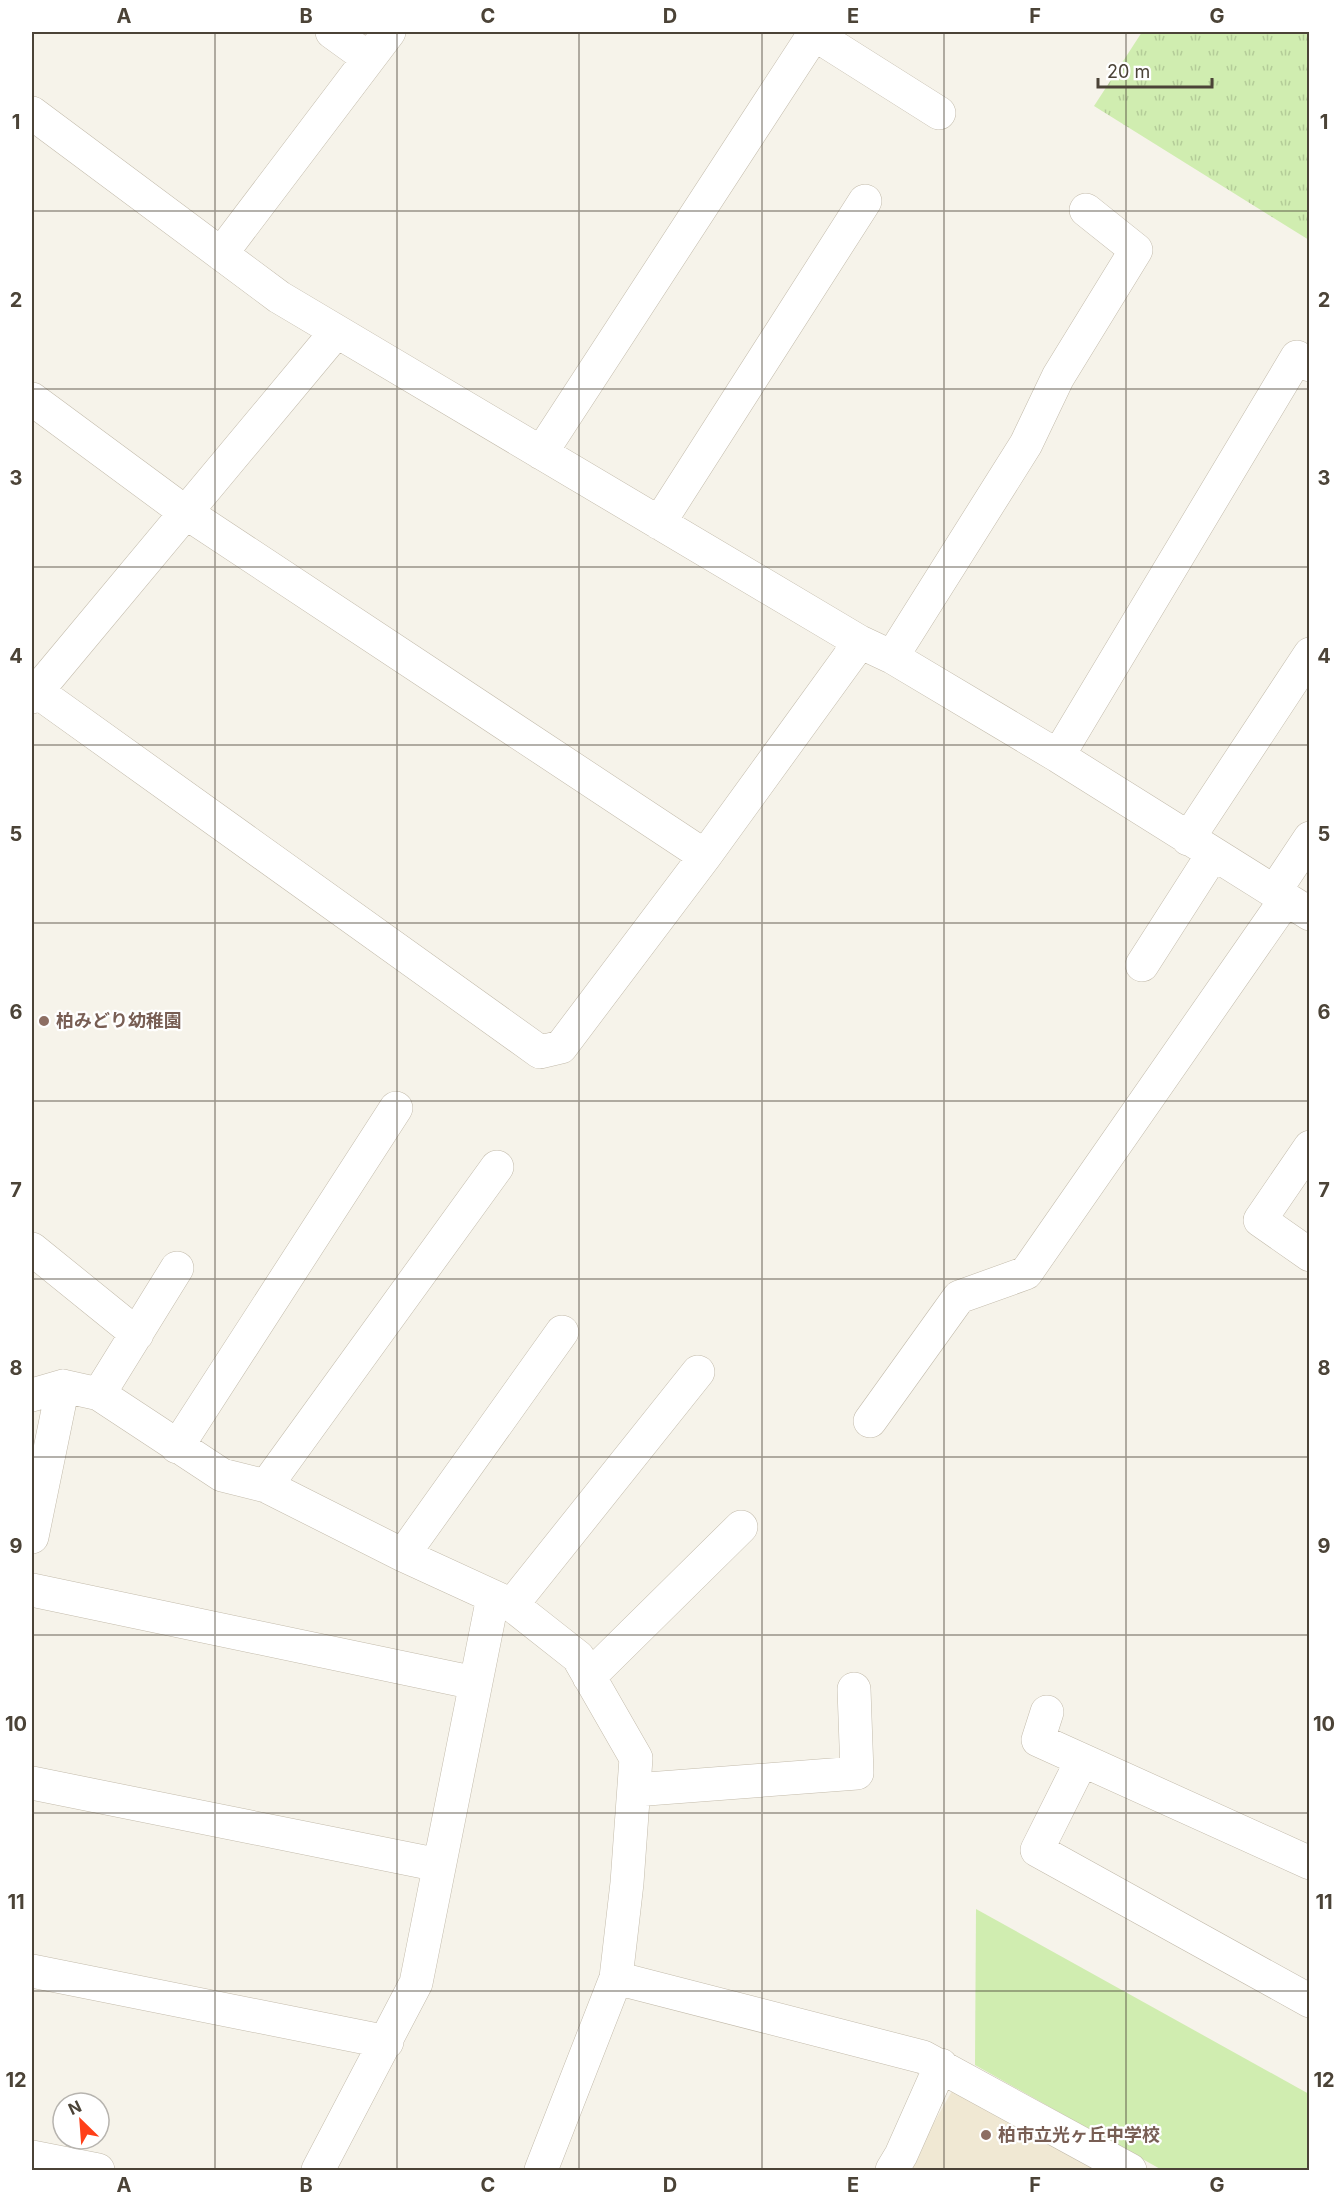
<svg xmlns="http://www.w3.org/2000/svg" width="1341" height="2202" font-family="Inter,'Noto Sans JP',sans-serif">
	<defs>
		<pattern id="park-tufts" width="24" height="20" patternUnits="userSpaceOnUse" patternTransform="scale(1.5)"><rect width="24" height="20" fill="#d0edb0"/><path d="M3 7l-1-3M5 7V3M7 7l1-3M15 17l-1-3M17 17v-4M19 17l1-3" fill="none" stroke="#b4cc98"/></pattern>
	</defs>
	<rect width="100%" height="100%" fill="#f6f3ea"/>
	<path fill="#f0e8d3" d="M952,2091L1108,2170H907Z"/>
	<path fill="url(#park-tufts)" d="M1142,32H1309V240L1094,106Z"/>
	<path fill="#d0edb0" d="M976,1909L1309,2094V2170H1162L975,2065Z"/>
	<g fill="none" stroke-linecap="round" stroke-linejoin="round">
		<defs>
			<path id="minor" d="M332,32L368,58
				M32,113L279,297L860,642L892,657L1058,756L1310,914
				M221,254L389,32
				M32,399L185,512L705,856
				M541,453L814,34L939,113
				M659,523L865,201
				M892,657L1026,444L1058,377L1136,250L1086,210
				M32,688L540,1052L561,1047L705,856L860,642
				M32,697L336,332
				M1058,756L1297,357L1310,365
				M1188,839L1310,654
				M1274,892L1310,838
				M1142,965L1213,854
				M1310,1147L1260,1220L1310,1255
				M32,1249L137,1334
				M99,1394L177,1268
				M32,1395L63,1386L99,1394L222,1475L266,1486L403,1555L512,1605L578,1657L636,1758L627,1883L616,1978L541,2170
				M870,1421L959,1297L1026,1273L1286,899
				M177,1447L396,1108
				M266,1486L497,1167
				M32,1537L63,1386
				M403,1555L562,1332
				M32,1590L475,1683
				M512,1605L698,1372
				M589,1677L741,1527
				M1047,1712L1038,1740L1310,1863
				M1082,1760L1037,1850L1310,2001
				M32,1783L439,1865
				M634,1790L857,1773L854,1689
				M32,1971L387,2042
				M616,1978L923,2057L1130,2170
				M32,2157L98,2170
				M318,2170L416,1983L493,1597
				M892,2170L901,2155L941,2065"/>
		</defs>
		<use href="#minor" stroke="#c3bbab" stroke-width="34"/>
		<use href="#minor" stroke="#fff" stroke-width="33"/>
	</g>
	<path fill="none" stroke="#4b4337" stroke-width="1.5" stroke-opacity="0.55" d="M215,32V2170M397,32V2170M579,32V2170M762,32V2170M944,32V2170M1126,32V2170M32,211H1310M32,389H1310M32,567H1310M32,745H1310M32,923H1310M32,1101H1310M32,1279H1310M32,1457H1310M32,1635H1310M32,1813H1310M32,1991H1310"/>
	<g fill="#8d6e63" stroke="#fff" stroke-width="2">
		<circle cx="44" cy="1021" r="6"/>
		<circle cx="986" cy="2135" r="6"/>
	</g>
	<g text-anchor="middle" stroke-width="4.5" stroke-linejoin="round" paint-order="stroke">
		<g font-size="18" font-weight="bold" fill="#785e54" stroke="#fff" text-anchor="start">
			<text x="56" y="1027">柏みどり幼稚園</text>
			<text x="998" y="2141">柏市立光ヶ丘中学校</text>
		</g>
	</g>
	<rect width="1341" height="2202" fill="none" stroke="#ffffff" stroke-width="66"/>
	<g transform="translate(81 2121) rotate(335)"><circle r="28" fill="#ffffff" stroke="#b7b4af" stroke-width="1.5"/>
	<path d="M0-4.5L10 22L0 15L-10 22Z" fill="#ff3f18"/>
	<text y="-9" font-size="16" font-weight="bold" text-anchor="middle" fill="#4b4337">N</text>
	</g>
	<path d="M1098 78v9h114v-9" fill="none" stroke="#4b4337" stroke-width="3"/>
	<text x="1107" y="78" font-size="18" fill="#4b4337" stroke="#ffffff" stroke-width="4.5" paint-order="stroke">20 m</text>
	<rect x="33" y="33" width="1275" height="2136" fill="none" stroke="#4b4337" stroke-width="2"/>
	<g font-size="20" text-anchor="middle" font-weight="bold" fill="#4b4337">
		<text x="124" y="23">A</text>
		<text x="306" y="23">B</text>
		<text x="488" y="23">C</text>
		<text x="670" y="23">D</text>
		<text x="853" y="23">E</text>
		<text x="1035" y="23">F</text>
		<text x="1217" y="23">G</text>
		<text x="16" y="129">1</text>
		<text x="1324" y="129">1</text>
		<text x="16" y="307">2</text>
		<text x="1324" y="307">2</text>
		<text x="16" y="485">3</text>
		<text x="1324" y="485">3</text>
		<text x="16" y="663">4</text>
		<text x="1324" y="663">4</text>
		<text x="16" y="841">5</text>
		<text x="1324" y="841">5</text>
		<text x="16" y="1019">6</text>
		<text x="1324" y="1019">6</text>
		<text x="16" y="1197">7</text>
		<text x="1324" y="1197">7</text>
		<text x="16" y="1375">8</text>
		<text x="1324" y="1375">8</text>
		<text x="16" y="1553">9</text>
		<text x="1324" y="1553">9</text>
		<text x="16" y="1731">10</text>
		<text x="1324" y="1731">10</text>
		<text x="16" y="1909">11</text>
		<text x="1324" y="1909">11</text>
		<text x="16" y="2087">12</text>
		<text x="1324" y="2087">12</text>
		<text x="124" y="2192">A</text>
		<text x="306" y="2192">B</text>
		<text x="488" y="2192">C</text>
		<text x="670" y="2192">D</text>
		<text x="853" y="2192">E</text>
		<text x="1035" y="2192">F</text>
		<text x="1217" y="2192">G</text>
	</g>
</svg>
